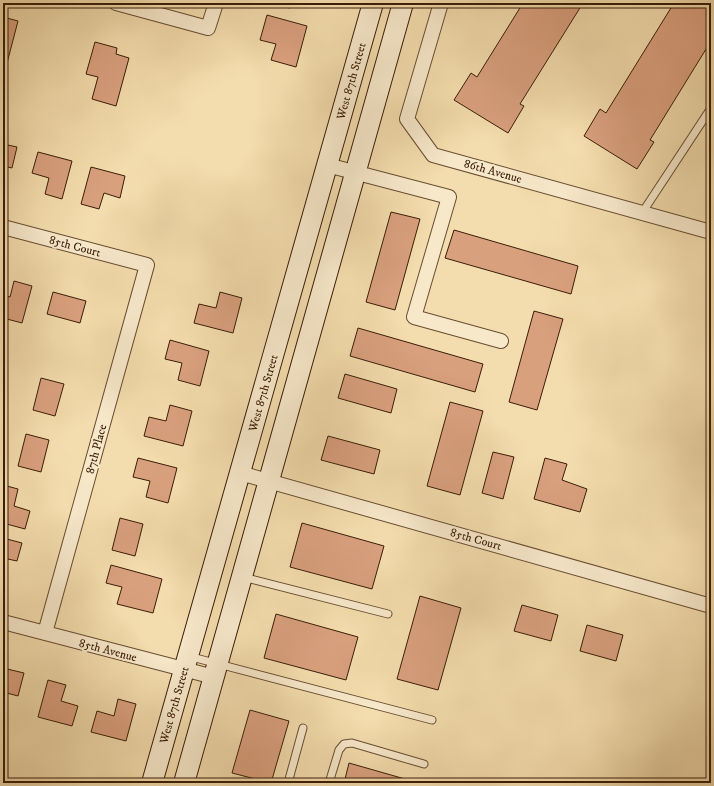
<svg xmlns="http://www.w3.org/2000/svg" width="714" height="786" font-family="'IM FELL DW Pica',serif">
	<rect width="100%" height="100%" fill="#f3dcad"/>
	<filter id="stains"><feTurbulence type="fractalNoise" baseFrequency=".005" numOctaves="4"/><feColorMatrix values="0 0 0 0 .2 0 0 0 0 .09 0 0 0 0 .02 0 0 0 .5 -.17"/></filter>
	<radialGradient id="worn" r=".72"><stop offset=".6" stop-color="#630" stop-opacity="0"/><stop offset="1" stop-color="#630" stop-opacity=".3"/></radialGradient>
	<path fill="#d9a07e" stroke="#3a1d06" d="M271,3H291L290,8Z
		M523,3H583L520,104L524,106L508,133L454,100L471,73L477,77Z
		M674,3H711V41L650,140L654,142L637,169L584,136L600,109L606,113Z
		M267,15L307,26L296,67L271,60L276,44L260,40Z
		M3,17L18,21L6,67L3,66Z
		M95,42L117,48L116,54L129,58L116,106L92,99L98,77L86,74Z
		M3,144L17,147L12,168L3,166Z
		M38,152L72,161L62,199L45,194L49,178L32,173Z
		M91,167L125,176L120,198L104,193L99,209L81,204Z
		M391,212L420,219L395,310L366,302Z
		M454,230L578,266L571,294L445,258Z
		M14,281L32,286L22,323L3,318V295L10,297Z
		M53,292L86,301L80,323L47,314Z
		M220,292L242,298L233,333L194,323L199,304L216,308Z
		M534,311L563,319L537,410L509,402Z
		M358,328L483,364L475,392L350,356Z
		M170,340L209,351L200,386L178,380L182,363L165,359Z
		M345,374L397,389L391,413L338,398Z
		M41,378L64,384L55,416L33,410Z
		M450,402L483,411L460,495L427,486Z
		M170,405L192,411L183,446L144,436L149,417L166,421Z
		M26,434L49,440L41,472L18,466Z
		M328,436L380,450L374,474L321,460Z
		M493,452L514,457L503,499L482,493Z
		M138,458L177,468L168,503L146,497L150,481L133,477Z
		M545,458L567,464L562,480L587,489L580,512L534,499Z
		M3,485L18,489L14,506L30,511L25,529L3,523Z
		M120,518L143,524L135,556L112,550Z
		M302,523L384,546L372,589L290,567Z
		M3,538L22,543L17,561L3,558Z
		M111,565L162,579L153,613L117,604L122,587L106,583Z
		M420,596L461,608L438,690L397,679Z
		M522,605L558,615L551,641L514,631Z
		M276,614L358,637L346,680L264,658Z
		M587,625L623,635L616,661L580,651Z
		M3,668L24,673L18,696L3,692Z
		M48,680L66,685L61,701L78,706L72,726L38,717Z
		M118,699L136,704L126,741L91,732L97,711L114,716Z
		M250,710L289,721L271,783L232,773Z
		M349,763L412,781V783H344Z"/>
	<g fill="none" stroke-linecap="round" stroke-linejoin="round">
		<defs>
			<path id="service" d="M642,213L711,108
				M243,577L388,614
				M188,656L432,720
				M288,783L303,728
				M329,783L339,750L344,744L352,743L424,764"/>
			<path id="minor" d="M116,3L208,28L216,3
				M441,3L407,119L433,155L711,232
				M327,165L449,197L414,317L501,341
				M3,227L147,265L45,633
				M240,473L711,606
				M3,622L214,677"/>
			<path id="secondary" d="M152,783L373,3
				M184,783L403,3"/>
		</defs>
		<use href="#service" stroke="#684d30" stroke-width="9"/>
		<use href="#minor" stroke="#684d30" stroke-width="16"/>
		<use href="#secondary" stroke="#3a1d06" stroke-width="22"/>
		<use href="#service" stroke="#f7e8ca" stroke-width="7"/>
		<use href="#minor" stroke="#f7e8ca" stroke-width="14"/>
		<use href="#secondary" stroke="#f7e8ca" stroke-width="20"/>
	</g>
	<g text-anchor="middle" stroke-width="4" stroke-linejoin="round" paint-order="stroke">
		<g font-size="12" fill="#3a1d06" stroke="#f7e8ca">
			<text transform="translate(351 81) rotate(-74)" y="4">West 87th Street</text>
			<text transform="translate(493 171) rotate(16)" y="4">86th Avenue</text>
			<text transform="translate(75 246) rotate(15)" y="4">85th Court</text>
			<text transform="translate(263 393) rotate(-74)" y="4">West 87th Street</text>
			<text transform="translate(96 449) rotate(-75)" y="4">87th Place</text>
			<text transform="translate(476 539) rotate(16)" y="4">85th Court</text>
			<text transform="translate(108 650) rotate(15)" y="4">85th Avenue</text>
			<text transform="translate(174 705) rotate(-74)" y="4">West 87th Street</text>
		</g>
	</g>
	<rect width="714" height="786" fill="none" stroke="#f3dcad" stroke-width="16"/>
	<rect x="4" y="4" width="706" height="778" fill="none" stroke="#3a1d06" stroke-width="2"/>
	<rect x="8" y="8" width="698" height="770" fill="none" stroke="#3a1d06"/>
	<rect width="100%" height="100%" filter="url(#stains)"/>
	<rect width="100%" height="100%" fill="url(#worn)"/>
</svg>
